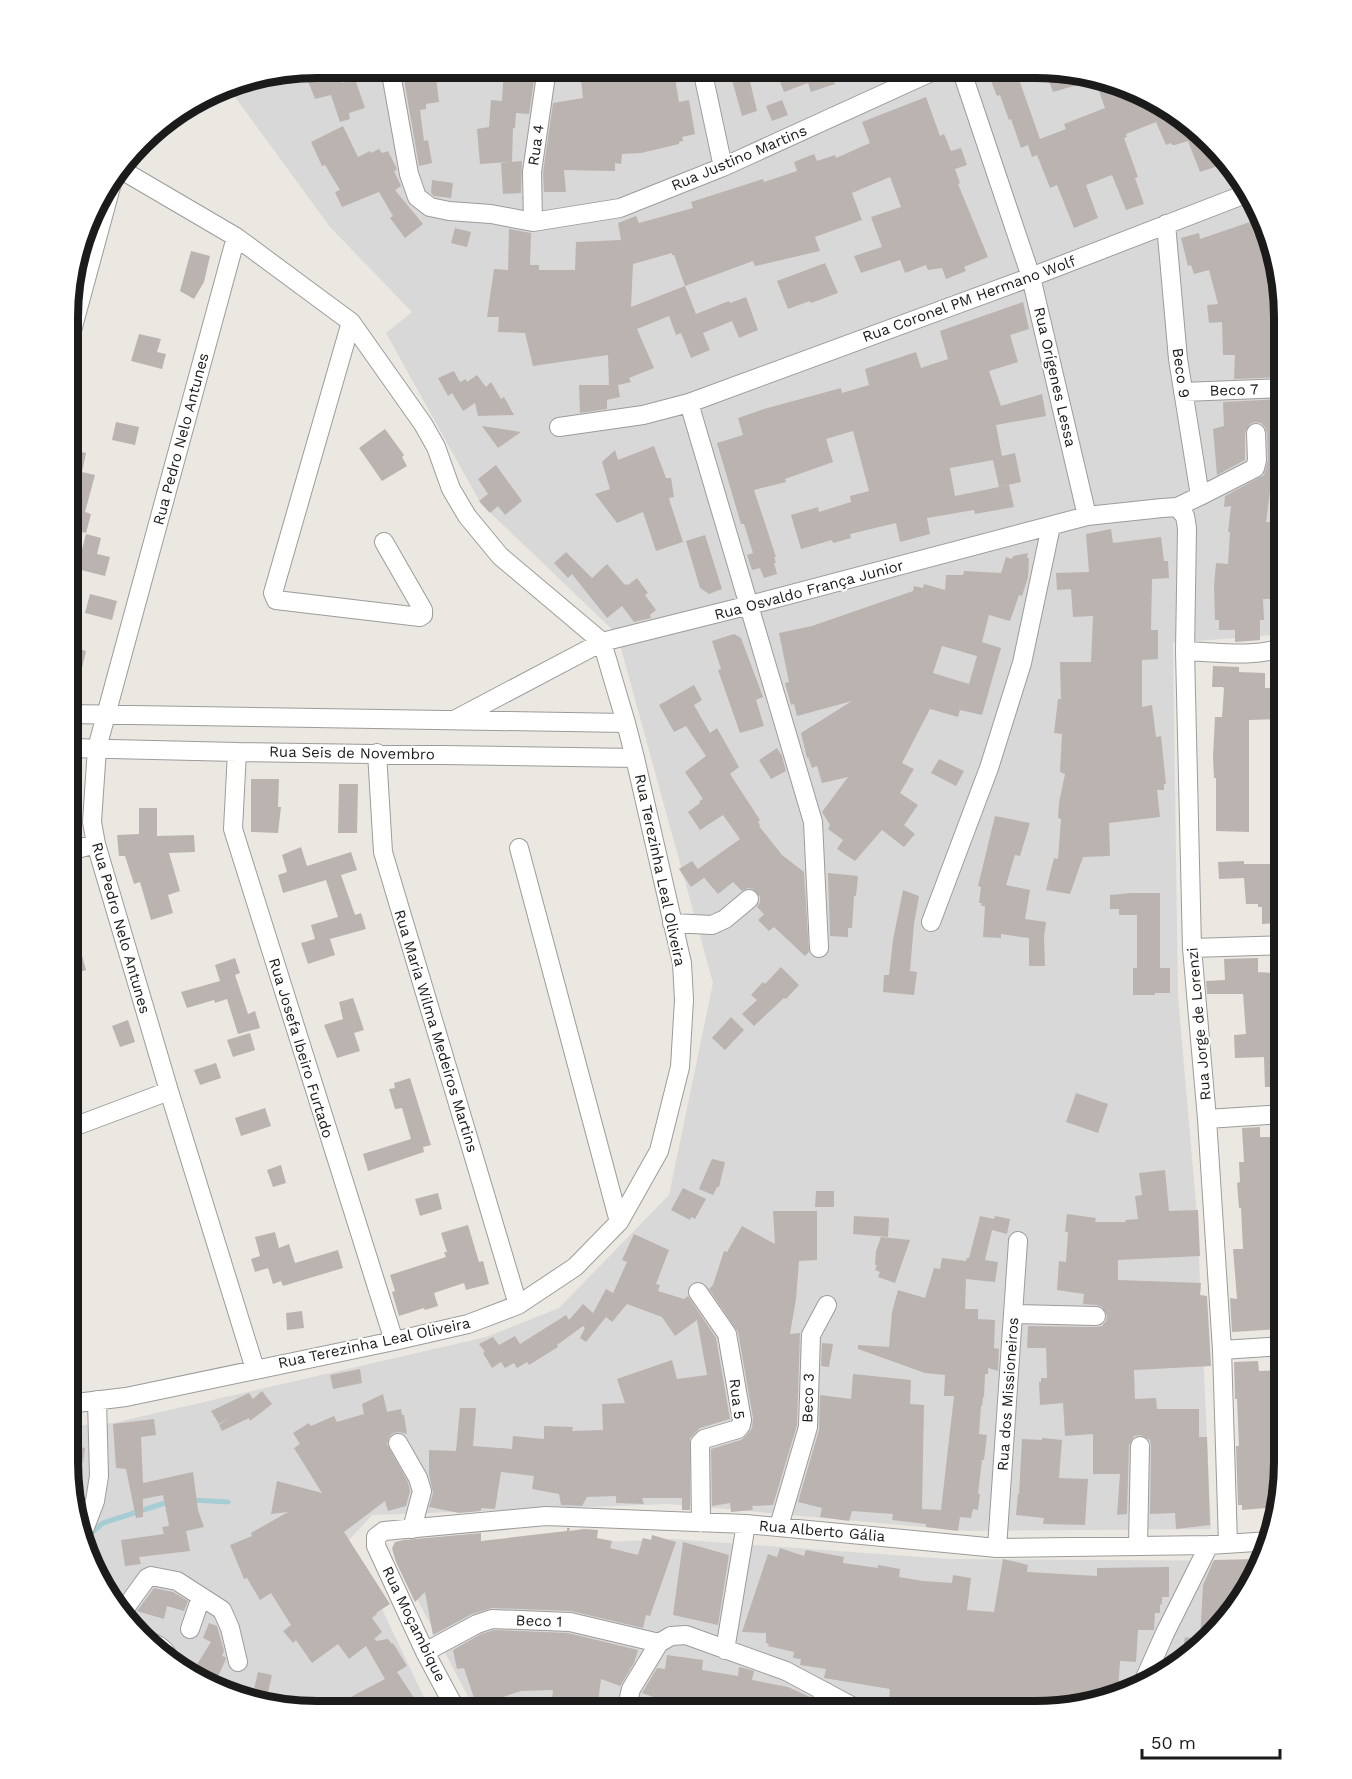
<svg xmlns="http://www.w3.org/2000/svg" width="1352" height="1779" font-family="'Work Sans',sans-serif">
	<rect width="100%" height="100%" fill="#ebe7e1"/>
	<path fill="#d9d8d8" d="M317,68L1068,70L1130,86L1187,119L1259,206L1284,317V631L1271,635L1173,643L1178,996L1197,1216L1211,1529L967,1531L669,1504L372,1515L349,1540L430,1710L285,1709L178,1669L130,1627L93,1573L68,1462V1426L113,1423L486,1337L559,1308L669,1195L713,983L617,634L481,504L386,333L412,312L330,227L227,86L237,81Z
		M672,1539L948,1559L1262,1561L1243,1600L1200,1649L1146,1686L1035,1711L475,1710L392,1551Z"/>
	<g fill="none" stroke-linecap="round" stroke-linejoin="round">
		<path stroke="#a7cdd4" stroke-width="5" d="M192,1500L228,1502
			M89,1535L103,1523L171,1501"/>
	</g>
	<path fill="#bbb3af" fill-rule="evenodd" d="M402,68H435L439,102L426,104V109L420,110L424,141L428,140L432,163L419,166Z
		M504,68H536L529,114L516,113L515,128H513L512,162L522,161L521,193L503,194L501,163L509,162L480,164L477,129L489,127L491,100L502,101Z
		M626,69V73L654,70L656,81L675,78L679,102L689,100L695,134L682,137L683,141L679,142V144L641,153L622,154L621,164L615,163V171L564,170L566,192H544L543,173L553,103L583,98L580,71Z
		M729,69H747L757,111L742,116Z
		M775,69H841V71L832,74L835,84L811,92L808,83L784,92Z
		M339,70L342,83L355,79L365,108L349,113L350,119L340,122L331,95L315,99L308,81Z
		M1045,70H1068L1130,86L1187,119L1212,150L1218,166L1200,172L1188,141L1175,145H1172L1171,143L1166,145L1156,122L1126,134L1127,137L1124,138L1138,177L1135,178L1144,204L1126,210L1112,175L1086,185L1098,218L1074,228L1057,185L1050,188L1037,155L1032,157L1028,145L1021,148L1011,119L1009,120L1000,95L997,96L991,81L1011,74H1017L1040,139L1066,129L1064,124L1105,108L1095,80L1053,92Z
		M926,97L940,136L944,134L951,151L961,148L967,165L955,169L960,183L958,184L988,257L964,267L966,271L946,279L942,268L928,270L926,265L905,273L900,260L861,273L854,256L882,247L871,217L901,207L890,177L852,193L862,220L815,237L820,251L755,266L753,261L685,286L696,314L729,301L730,303L746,297L758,330L739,338L732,321L703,333L710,350L691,358L681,333L676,335L669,316L637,329L654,368L629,378L631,382L618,385L620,397L607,400V409L580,413L579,385H609L608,355L533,366L525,333L498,332L499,317H487L494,269L508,270L509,229L531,233L530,265H539V270H575L576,242L621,240L618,223L636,216L639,223L693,208L691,202L763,179L764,182L797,171L794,162L814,154L817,161L835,155L836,158L870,143L862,122ZM672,253V255H674L685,286L631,307L633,264Z
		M782,100L788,115L772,121L766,106Z
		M343,126L358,157L370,151L371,153L379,149L382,153L388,151L396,167L397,170L394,171L401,186L395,190L423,224L405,238L390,218L393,216L379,192L342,207L335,192L340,190L325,165L322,166L311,142Z
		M432,180L453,183L451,198L434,196L431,193Z
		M1250,222L1255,236L1264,232L1284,317V377L1234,379L1235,355H1223L1222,322L1209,323L1207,305L1218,304L1209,270L1194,274L1191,265L1188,266L1181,238L1199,233L1200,239Z
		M455,228L471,232L467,247L451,243Z
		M191,251L210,256L204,282L194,299L180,291Z
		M825,263L838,293L811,303L810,301L788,309L777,281Z
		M1023,302L1029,329L1010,335L1018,362L989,371L1001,406L1042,394L1046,416L996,425L1002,456L1015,453L1021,482L999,487L993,460L950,468L955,496L1009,485L1014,507L975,514L974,510L927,518L930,534L900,542L896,523L850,534L851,538L833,543L832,540L801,549L791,515L818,507L819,512L851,502L850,496L869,491L853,431L826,439L833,462L785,479L786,482L754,490L776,557H774L776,563H774L777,574L764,578L760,568L752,570L747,555L753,553L744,524H741L717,443L743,435L738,418L764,409L841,388L842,393L869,385L865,369L916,352L921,368L948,359L940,331Z
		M139,334L161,339L157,352L166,354L162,369L131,361Z
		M454,371L460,382L466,379L467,382L477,375L486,387L491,382L501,399L504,397L514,415L478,416L475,403L463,411L452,393L448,396L438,378Z
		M1284,399V462L1280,484L1271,483L1266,522H1284V593H1281V599H1263L1264,620H1260V640L1235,642V630H1219V620H1215L1214,586L1216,563L1228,564L1230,532H1228L1231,506L1224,507L1225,496L1264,475L1268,460L1267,433L1265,427L1261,423L1255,422L1250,424L1245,433V460L1217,475L1213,429L1224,426L1223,402Z
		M116,422L139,427L135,445L112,440Z
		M482,426L521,432L498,448Z
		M385,429L404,455L402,457L407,466L382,481L359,448Z
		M654,446L666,478H671L674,497L669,498L670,502L683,542L656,551L643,512L617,523L595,494L610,489L602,462L615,450L618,460Z
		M69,449L86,453L82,472L95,475L85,512L91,514L86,533L69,529Z
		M496,465L522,501L505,515L498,506L490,513L479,501L488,494L478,479Z
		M1111,529L1113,543L1161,537L1164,561H1168L1169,578L1152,579L1151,630H1158V659L1142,660V707L1152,705L1156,737L1161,736L1166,784H1164V790H1157L1160,817L1109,823L1110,856L1083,857L1070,894L1046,890L1054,858L1058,859L1061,819L1058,818L1059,803L1065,774L1060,772L1062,734L1054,733L1058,699H1061L1060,662H1091L1093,616L1073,617L1071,589L1057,590L1056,573L1089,572L1086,534Z
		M86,534L101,538L97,554L110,557L105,576L77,569Z
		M705,535L722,589L709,594L700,588L686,541Z
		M566,552L592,578L607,564L625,585L626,584L628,585L637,578L648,593L645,595L656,610L650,615L651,618L634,622L622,606L607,618L572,574L568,578L554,563Z
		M1028,553L1027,558H1029L1028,577L1022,596L1019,595L1010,621L989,615L982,642L1001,648L982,715L960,710L958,717L930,709L902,763L914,769L900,793L918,805L904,825L915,834L904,847L882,830L855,861L837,849L843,840L828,829L830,825L822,812L848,777L822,783L817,766L812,768L808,757L807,758L801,733L852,701L797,716L794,704L791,705L785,683L789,682L779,633L812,626L913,591L914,586L923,588L924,584L945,590L946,575H963L964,571L1001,573L1006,557L1012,559L1013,556ZM942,646L977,656L969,684L933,673Z
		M90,594L117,601L112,620L85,613Z
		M734,634L741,638L763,697L756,700L764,726L740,733L718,670L721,669L712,641Z
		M69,646L86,651L75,698H69Z
		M1213,666L1239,667V672L1265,673V688L1284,687V719L1249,720V832L1216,831V778H1214L1213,757L1215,717H1222L1224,689L1223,687H1212Z
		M694,685L702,700L694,705L710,733L717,728L739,767L730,774L760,820L758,822L760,825L759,826L782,855L804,872L809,952L805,956L774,927L769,931L758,920L764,914L757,907L760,902V897L753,889L748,888L742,891L733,882L718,894L701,874L704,878L691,887L679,869L692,861L698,869L740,839L723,815L700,830L688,812L700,803L699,801L703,799L685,772L706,756L686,726L674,732L659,705Z
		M777,748L782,756L786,771L771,779L759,760Z
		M939,759L964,771L956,786L931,773Z
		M251,779H279L278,807H281L278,833L251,832Z
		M339,784H358L357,833H338Z
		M139,808H157V836L194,835L195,852L169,853L180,891L168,895L173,913L151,920L140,882L134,884L125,856H119L117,835L139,834Z
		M995,816L1030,823L1020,856L1015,855L1006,885L1030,890L1025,919L1046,922L1044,937L1045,966H1029V938L1001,934V938L983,937L985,906H981L982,903H979L981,887L978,886Z
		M301,847L307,866L351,852L357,870L341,875L355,915L361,913L366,929L330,939L335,955L308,964L301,943L315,939L311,925L338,917L326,880L283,893L278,875L287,872L282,855Z
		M1244,861V864H1283V876H1279V886H1276L1277,923L1262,924V907H1258V904H1246L1244,878L1219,879L1218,862Z
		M828,873L858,876L856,896H854L852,928H848V937L830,936Z
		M903,890L919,896L914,924L910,971L917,972L914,995L883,992L884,975H889L893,940Z
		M1131,893H1160V968H1170V993H1155V995H1133V968H1137V915H1119V909H1110V895Z
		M69,923H73L86,970L68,976Z
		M235,958L240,973L235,975L248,1014L255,1011L260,1028L238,1034L227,999L215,1003L214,1000L187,1008L181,992L220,981L215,965Z
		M1258,958V972L1284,974V1087H1265L1264,1057L1235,1058L1234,1035L1246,1034L1243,994H1207L1206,981L1225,980L1224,959Z
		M781,967L799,985L786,999L784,998L754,1026L742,1014L757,1000L751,995L763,982L765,984Z
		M353,998L364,1030L354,1033L360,1051L337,1058L324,1025L343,1019L339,1002Z
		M731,1017L744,1030L725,1050L712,1038Z
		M128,1020L135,1042L120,1047L112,1026Z
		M250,1033L255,1050L233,1057L227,1040Z
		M216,1063L221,1078L200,1085L194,1070Z
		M410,1078L431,1145L423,1147L424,1152L368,1171L363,1154L411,1139L402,1108L395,1109L389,1089L395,1088L394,1083Z
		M1076,1093L1108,1104L1098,1133L1066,1122Z
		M265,1108L271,1126L241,1136L235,1118Z
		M1260,1127V1137H1284V1298H1277L1278,1309H1276L1278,1329L1232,1332L1230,1298L1237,1299L1233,1249H1243L1241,1208H1239L1237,1183L1240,1182L1239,1162H1244L1242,1128Z
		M712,1159L725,1162L719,1187H717L713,1195L699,1189Z
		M281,1165L286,1183L273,1187L267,1170Z
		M1165,1170L1169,1211L1198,1210L1200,1256L1118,1260V1280L1201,1283L1200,1295L1207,1296L1211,1366L1134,1370L1135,1399L1156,1398L1157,1409H1199V1437H1207L1210,1525L1176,1529L1175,1513L1150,1514L1151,1446L1150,1440L1141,1435L1134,1436L1129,1445L1127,1514L1117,1515L1120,1474H1093V1434L1065,1436L1063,1403L1040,1405L1039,1382H1041V1378H1047L1046,1348H1027L1028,1326L1096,1327L1102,1326L1106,1321L1107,1316L1102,1307L1096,1305L1083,1304L1084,1294L1057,1290L1059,1261L1066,1262L1068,1232H1065L1067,1214L1096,1218L1095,1222H1126L1125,1220L1138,1219L1135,1196L1142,1195L1139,1173Z
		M683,1188L706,1199L695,1219L691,1217L690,1220L671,1210Z
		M816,1191H834V1207H815Z
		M438,1193L442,1209L420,1216L415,1199Z
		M773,1211H817V1260L799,1261L796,1299L790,1334L800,1333L797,1425L773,1505L752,1506L753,1510L731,1512L730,1503L712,1506L711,1449L741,1440L746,1436L752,1428L753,1418L738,1332L709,1289L713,1285L724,1251L727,1252L742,1226L775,1244Z
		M854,1216L889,1218L888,1237L853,1234Z
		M980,1216L994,1219L995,1216L1010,1219L1007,1234L992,1230L985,1260L998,1262L995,1282L966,1279L965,1309H978V1319L995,1320L994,1348L999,1349L998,1371L988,1368V1374H985L984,1397H983L982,1406H981L979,1434L987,1435L984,1460H982L978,1494H980L978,1510L973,1509L971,1518L960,1517L958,1531L926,1527V1524L892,1520L893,1514L852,1511L849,1521L820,1517L822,1508L798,1502L819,1430L820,1395L851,1399L853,1374L911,1380L910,1404L924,1405L922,1509L941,1510L954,1396H944L945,1375L925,1373L858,1349V1345L889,1347L892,1312L898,1290L925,1298L934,1268L940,1269L942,1258L966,1261L967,1258H969Z
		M468,1225L479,1262L483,1261L489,1284L466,1290L464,1283L434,1293L438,1306L425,1310L424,1308L399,1316L392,1292L395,1291L390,1275L446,1257L444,1252H447L441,1233Z
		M275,1232L279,1248L289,1244L295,1263L338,1250L343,1268L283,1286L281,1281L273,1284L268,1268L255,1272L251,1259L260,1256L255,1237Z
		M634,1234L669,1250L656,1284L660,1285L658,1291L684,1299L688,1296L716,1338L730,1419L700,1428L690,1438V1510H682V1498H642L644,1504L616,1503V1496L587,1497L582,1506L561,1505L559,1494L532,1489L534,1476L501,1472L495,1509L481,1508V1511L459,1513L429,1507L433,1493L429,1474V1450L456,1451L460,1408H476L473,1446L512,1449L513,1436L544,1439V1426L573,1427L572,1431L603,1430L602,1404L625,1403L617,1379L672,1360L677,1379L707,1375L697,1320L675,1336L662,1317L627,1304L612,1322L606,1317L586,1342L580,1338L585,1328L583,1326L557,1345L558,1347L529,1365L527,1362L517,1368L514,1363L505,1368L501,1362L492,1368L483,1353L485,1352L479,1344L493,1337L499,1345L515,1336L520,1344L566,1315L569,1320L583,1304L593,1313L606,1289L613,1293L627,1262L622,1260Z
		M881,1237L910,1240L895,1283L878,1277L880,1272L875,1270L877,1265H875L876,1251Z
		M302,1311L304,1328L287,1330L286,1313Z
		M822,1343L833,1344L829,1367L821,1366Z
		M1258,1361L1259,1371L1284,1370V1476H1278V1507L1242,1510V1505H1238L1236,1446H1239L1237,1399H1235L1234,1362Z
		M360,1369L362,1383L333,1389L330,1375Z
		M262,1391L272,1404L250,1421L249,1418L222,1431L219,1425L228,1418L219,1424L211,1411L249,1393L253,1399Z
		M383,1394L387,1412L401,1409L402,1415H404L407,1434L399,1432L393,1433L389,1437L387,1444L408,1482L410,1491L406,1506L388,1511L385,1501L344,1532L390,1604L376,1613L377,1614L372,1618L382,1632L372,1641L375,1639L376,1641L388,1639L392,1644L393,1643L407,1666L397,1672L422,1710H326L385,1679L366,1646L349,1659L338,1644L312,1663L296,1640L293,1643L283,1631L291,1625L271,1593L260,1600L247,1578L244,1579L230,1545L252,1536L251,1533L288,1512L271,1514L277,1481L322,1493L294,1448L300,1444L293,1433L309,1423L311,1426L334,1416L337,1422L364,1414L362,1404Z
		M154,1419L156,1435L141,1437L143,1483L193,1472L198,1510L204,1527L186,1531L190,1551L139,1557L141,1564L125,1566L121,1540L164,1534L162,1527L169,1526L163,1495L143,1499V1517L136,1518L126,1469L116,1468L113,1424Z
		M1042,1438L1062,1440L1059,1478L1088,1479L1085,1525L1043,1524L1044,1518L1016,1515L1018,1494H1019L1022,1439L1042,1440Z
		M68,1444L85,1448L83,1463H80L76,1491L74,1490L68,1462Z
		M567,1528H570L569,1531L584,1529L598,1530L597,1538L612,1541L610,1548L638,1555L643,1538L651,1540L652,1535L676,1542L650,1616L646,1615L643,1628L571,1611L492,1608L472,1614L433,1635L425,1592L415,1602L396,1562L392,1548L395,1542L404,1540L481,1533V1541L567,1531Z
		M683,1542L729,1555L718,1625L673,1615Z
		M780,1548L804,1556L806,1550L844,1557L843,1563L878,1568V1565L900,1569L899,1577L923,1581L952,1583L953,1575L971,1578L967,1610L994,1612L1003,1559L1028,1565L1027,1572L1097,1576V1568L1169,1567V1597H1162V1605L1160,1604V1613H1155L1154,1630H1138L1136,1662L1120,1661L1118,1692L1098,1697L1076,1695L1075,1702L1035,1712L1023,1711V1701L987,1700V1706H972L971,1711H915V1704L889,1700L890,1689L824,1678L826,1669L800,1665L801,1659L793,1658L794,1652L768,1646L769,1644L766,1643V1633L742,1632L768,1554L777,1557Z
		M1257,1559L1255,1574L1243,1600L1200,1649L1181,1662L1185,1637L1200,1640L1203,1585L1214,1560Z
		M154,1588L173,1592L188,1601L184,1611L167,1606L164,1619L137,1611Z
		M209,1623L217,1626L224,1651L222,1656L225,1657L226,1659L215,1683L191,1674L211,1642L203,1638Z
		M494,1630L568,1633L638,1650L634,1663L620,1686L601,1679L597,1710H573V1702L552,1700L553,1690L521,1691L497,1699L500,1707L492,1710H478L464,1668L457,1669L453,1650L481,1634Z
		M667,1655L703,1660L702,1670L738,1676L739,1667L747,1669L754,1671L752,1680L788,1687L810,1697L805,1711H693L642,1693L657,1668L665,1669Z
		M258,1672L272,1675L267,1697L253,1694Z"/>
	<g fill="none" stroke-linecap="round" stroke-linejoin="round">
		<defs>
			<path id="minor" d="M390,68L409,174L417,197L430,207L449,211L491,214L533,222L620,208L723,167L938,69
				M702,69L723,167
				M961,69L1031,277L1087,516
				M533,222L532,172L547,68
				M236,237L97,748L92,822L96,844L169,1091L255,1369
				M351,322L273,593L276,600L420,617L423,615V610L384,542
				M70,338L114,176
				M1183,392L1284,388
				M689,403L813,822L819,948
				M559,427L643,415L689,403L1031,277L1248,193
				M1200,496L1255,468L1257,460L1256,433
				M1177,507L1185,516L1187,528L1185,651L1192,948L1207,1119L1222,1350L1228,1543
				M1185,651C1217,652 1254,658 1284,647
				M69,714L626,723
				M456,719L602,642L750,605L1087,516L1162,508L1177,507L1200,496L1178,359L1166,224
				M69,748L237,752L635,758
				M237,752L233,829L394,1341
				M377,753L383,852L518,1305
				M519,848L619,1222
				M69,851L96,844
				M931,922L989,768L1022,663L1051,526
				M672,923L712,925L725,919L749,899
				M1192,948L1284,945
				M1207,1119L1284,1114
				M68,1129L169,1091
				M698,1292L727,1334L742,1420L741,1425L738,1429L704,1439L700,1443L701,1523
				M1013,1314L1096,1316
				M1222,1350L1284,1346
				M68,1404L126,1397L394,1341L468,1324L518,1305L575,1267L619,1222L659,1151L680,1067L684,1000L682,963L635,758L626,723L602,642L500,556L467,516L451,489L436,447L423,424L351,322L236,237L120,169
				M398,1443L418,1478L422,1491L412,1529
				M779,1526L808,1427L811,1335L827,1305
				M84,1530L95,1501L99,1476L97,1400
				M1138,1546L1140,1446
				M997,1548L1018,1241
				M119,1611L126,1607L147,1578L151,1576L177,1581L222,1610L230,1628L238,1662
				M190,1629L201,1597
				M144,1639C157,1644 167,1648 170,1662
				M725,1650L746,1524
				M425,1652L477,1624L492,1619L570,1622L659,1643
				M1141,1687L1165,1633L1209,1545
				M456,1710L425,1652L376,1546V1537L384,1531L546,1516L746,1524L997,1548L1209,1545L1271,1541
				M626,1710L631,1689L659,1643L671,1636L686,1635L786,1671L861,1711
				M816,1711L826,1692"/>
		</defs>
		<use href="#minor" stroke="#9c9c9c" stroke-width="20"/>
		<use href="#minor" stroke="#fff" stroke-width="18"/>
	</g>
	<g text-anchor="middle" stroke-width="4.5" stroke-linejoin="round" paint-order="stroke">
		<g font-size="15" fill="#1b1b1b" stroke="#fff">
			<text transform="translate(536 145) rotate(-82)" y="5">Rua 4</text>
			<text transform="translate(739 158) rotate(-23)" y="5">Rua Justino Martins</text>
			<text transform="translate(969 299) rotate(-20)" y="5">Rua Coronel PM Hermano Wolf</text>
			<text transform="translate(1181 373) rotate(82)" y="5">Beco 9</text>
			<text transform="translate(1055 377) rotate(77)" y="5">Rua Orígenes Lessa</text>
			<text transform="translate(1234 390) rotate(-2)" y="5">Beco 7</text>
			<text transform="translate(181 439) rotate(-75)" y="5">Rua Pedro Nelo Antunes</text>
			<text transform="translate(809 590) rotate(-15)" y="5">Rua Osvaldo França Junior</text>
			<text transform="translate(352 753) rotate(1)" y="5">Rua Seis de Novembro</text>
			<text transform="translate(660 870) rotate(78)" y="5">Rua Terezinha Leal Oliveira</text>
			<text transform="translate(121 928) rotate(74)" y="5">Rua Pedro Nelo Antunes</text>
			<text transform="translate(1199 1024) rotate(-95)" y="5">Rua Jorge de Lorenzi</text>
			<text transform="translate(436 1031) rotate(73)" y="5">Rua Maria Wilma Medeiros Martins</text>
			<text transform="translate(301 1048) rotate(73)" y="5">Rua Josefa Ibeiro Furtado</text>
			<text transform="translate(374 1343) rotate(-12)" y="5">Rua Terezinha Leal Oliveira</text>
			<text transform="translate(1008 1394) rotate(-86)" y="5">Rua dos Missioneiros</text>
			<text transform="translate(808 1398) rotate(-88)" y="5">Beco 3</text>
			<text transform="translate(737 1399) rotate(83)" y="5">Rua 5</text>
			<text transform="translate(822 1531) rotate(5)" y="5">Rua Alberto Gália</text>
			<text transform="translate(539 1621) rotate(2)" y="5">Beco 1</text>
			<text transform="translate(414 1624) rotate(64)" y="5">Rua Moçambique</text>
		</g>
	</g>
	<path d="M0 0H1352V1779H0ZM317 78H1035A239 239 0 0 1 1274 317V1462A239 239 0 0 1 1035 1701H317A239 239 0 0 1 78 1462V317A239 239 0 0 1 317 78Z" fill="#fff" fill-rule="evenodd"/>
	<path fill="none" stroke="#1b1b1b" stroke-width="8" d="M317 78H1035A239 239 0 0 1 1274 317V1462A239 239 0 0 1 1035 1701H317A239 239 0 0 1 78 1462V317A239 239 0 0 1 317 78Z"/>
	<path d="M1142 1749v9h138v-9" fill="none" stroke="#1b1b1b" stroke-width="3"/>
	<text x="1151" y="1749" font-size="18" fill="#1b1b1b" stroke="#ffffff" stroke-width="4.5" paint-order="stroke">50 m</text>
</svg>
